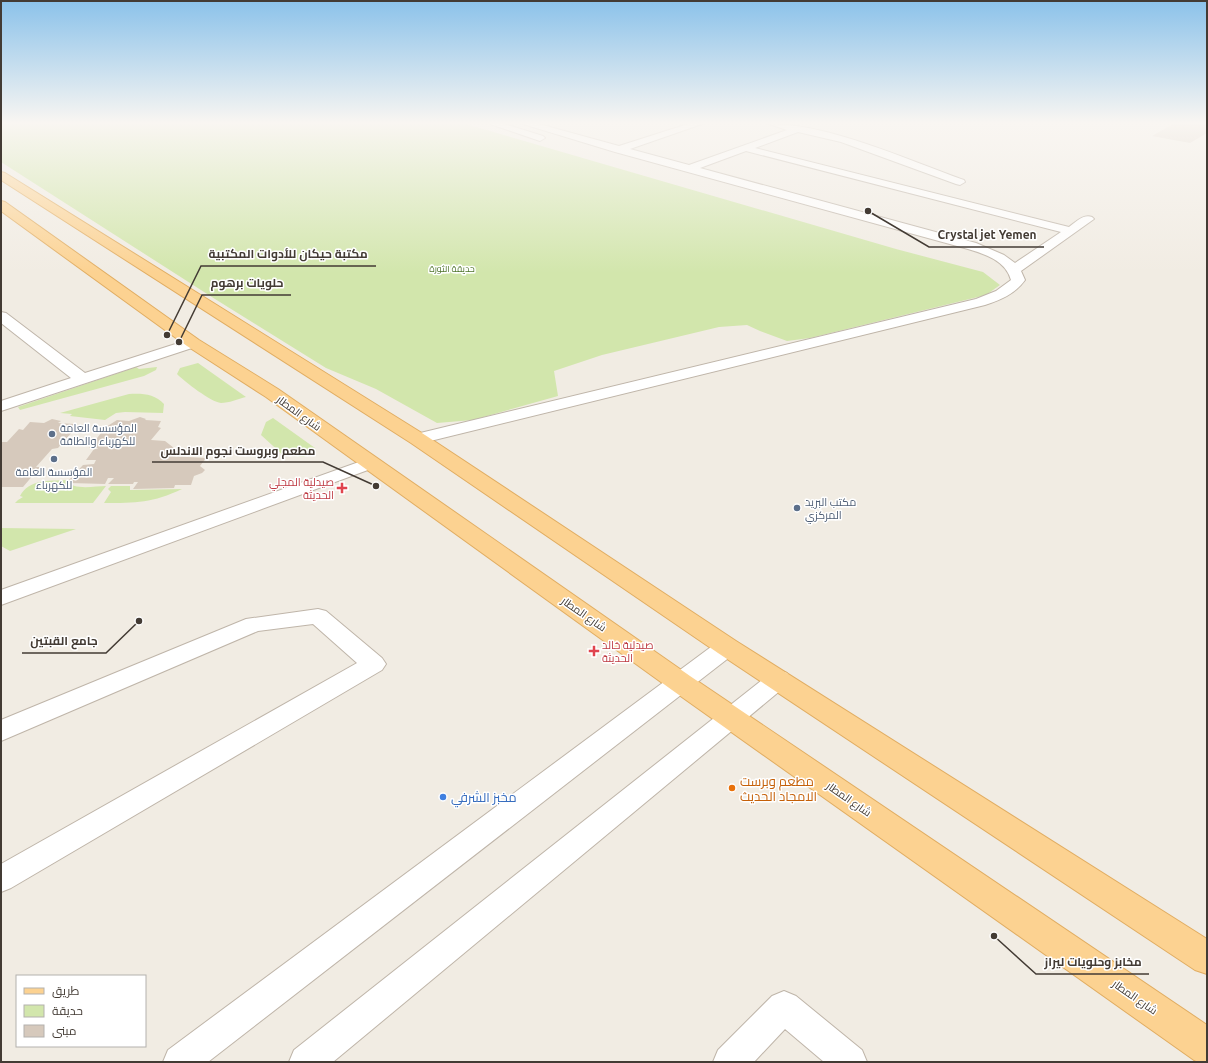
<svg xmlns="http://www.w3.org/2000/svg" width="1208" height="1063" font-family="Ubuntu,Cairo,sans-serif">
	<rect width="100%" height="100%" fill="#f1ece3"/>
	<path fill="#d2e6ac" d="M1,124H466L896,249L983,272L1000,285L986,295L810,338L787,341L760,331L747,325L719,327L602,355L554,371L558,396L473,420L437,423L376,389L326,368L215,299L1,162Z
		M198,363L246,397C238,399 229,403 221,403C211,402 185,382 177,374L180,368Z
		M136,367L139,369L157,367L156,370L144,376L20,410L18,407Z
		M129,394C142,393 155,394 164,404L163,413L125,412L116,413L105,420L70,416L72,414L60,413Z
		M273,418L315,448L304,457L283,455L261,435L266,422Z
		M66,480C73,491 94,486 106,486L93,503H15L18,500L23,497L20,496C29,479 49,481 66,480Z
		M111,486H130V490L182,489C153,503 136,503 104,503L111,492L108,489Z
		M1,528L76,529L10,551L1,546Z"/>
	<path fill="#d6c9bc" d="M1173,124H1207V133L1190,143L1152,136Z
		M140,417L146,419L145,420L161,421L158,427L161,428L151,440L165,441L174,448L170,456L206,458L200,466L205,470L202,473L194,476L191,485H175L174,488L133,489L138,482H134L133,484H108L114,478H108L105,484L70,483L69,480L83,465L94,464L96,460H86L94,449H97L98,448H89L106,427L117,420L129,421Z
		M52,419L61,421L58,423L74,424L70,430H74L58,448L52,449L36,467H40L23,487H1V442H7L19,429L23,430L30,422L44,423Z"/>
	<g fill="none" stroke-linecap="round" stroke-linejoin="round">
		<defs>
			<path id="minor" d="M490,124H505L543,136L545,138L540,141Z
				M523,124H539L619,146L688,124H702L630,149L689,165L787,130L769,124C830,124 905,159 964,180L965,182L960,185L956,184L841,142L798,132L755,148L1069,227C1076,222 1083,214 1092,217L1094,219L1021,271L1025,280C1015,294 1000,300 985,305L418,444L412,443L409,439L412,435L976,299L996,291L1011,280C1006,261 985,254 968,249L615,152ZM746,151L1061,232L1015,263L1004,255L976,243L700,168Z
				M1,312L6,313L85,373L188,340L193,339L198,340L200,343L198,346L1,411V401L71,378L1,323Z
				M370,458L376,459L379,463L376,467L1,605V590Z
				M318,609L326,611L382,658L386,664L382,670L11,888L1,892V864L357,663L313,624L258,631L1,741V720L246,619Z
				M727,639L735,641L739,647L735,653L208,1062H163L168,1050L719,641Z
				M779,670L787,673L791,679L787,685L333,1062H289L294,1050L771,673Z
				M784,991L796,996L862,1050L867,1062H824L785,1029L754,1062H713L718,1050L772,996Z"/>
			<path id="major" d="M1,172L5,173L425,435L736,641L1207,939V974L1195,970L718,653L411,443L1,180Z
				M1,201L5,202L199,340L278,389L690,676L1207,1025V1062H1198L1194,1060L672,690L266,397L187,346L1,211Z"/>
		</defs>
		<use href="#minor" stroke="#bfb5a9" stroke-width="2"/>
		<use href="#major" stroke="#e1ad62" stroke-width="2"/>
		<use href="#minor" fill="#fff" fill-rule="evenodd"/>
		<use href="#major" fill="#fcd291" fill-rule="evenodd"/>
	</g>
	<linearGradient id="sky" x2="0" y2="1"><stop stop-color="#8bc2ea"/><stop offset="0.45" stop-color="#f9f6f2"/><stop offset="1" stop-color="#f9f6f2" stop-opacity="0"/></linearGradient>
	<rect width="1208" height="273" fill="url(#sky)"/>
	<g fill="#5c6f8a" stroke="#fff" stroke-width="1.5">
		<circle cx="52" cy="434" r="4"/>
		<circle cx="54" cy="459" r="4"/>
		<circle cx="797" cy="508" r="4"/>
	</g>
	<g fill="#e0444e" stroke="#fff" stroke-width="1.5">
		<path d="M340 482h4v4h4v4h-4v4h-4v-4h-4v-4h4z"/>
		<path d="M592 645h4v4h4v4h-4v4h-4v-4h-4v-4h4z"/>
	</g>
	<circle fill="#e8710a" stroke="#fff" stroke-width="1.5" cx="732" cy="788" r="4"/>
	<circle fill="#3f7fe0" stroke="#fff" stroke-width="1.5" cx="443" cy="797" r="4"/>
	<g text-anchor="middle" stroke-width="3" stroke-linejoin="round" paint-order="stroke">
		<g font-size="9" fill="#4d7329" stroke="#fff">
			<text x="452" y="272">حديقة الثورة</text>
		</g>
		<g font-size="11" fill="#433b34" stroke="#fff">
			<text transform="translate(299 413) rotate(36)" y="4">شارع المطار</text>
			<text transform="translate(584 614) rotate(35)" y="4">شارع المطار</text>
			<text transform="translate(849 799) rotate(35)" y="4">شارع المطار</text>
			<text transform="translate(1135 997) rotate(35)" y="4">شارع المطار</text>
		</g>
		<g font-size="11" fill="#4e5e75" stroke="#fff" text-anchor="start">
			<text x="60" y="432">المؤسسة العامة<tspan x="60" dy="13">للكهرباء والطاقة</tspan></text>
			<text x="54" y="476" text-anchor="middle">المؤسسة العامة<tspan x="54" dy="13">للكهرباء</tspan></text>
			<text x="805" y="506">مكتب البريد<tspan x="805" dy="13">المركزي</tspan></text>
		</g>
		<g font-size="11" fill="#be3a42" stroke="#fff" text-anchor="end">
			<text x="334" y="486">صيدلية المجلي<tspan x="334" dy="13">الحديثة</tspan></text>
			<text x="602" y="649" text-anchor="start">صيدلية خالد<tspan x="602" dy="13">الحديثة</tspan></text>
		</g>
		<g font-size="13" fill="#c56008" stroke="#fff" text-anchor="start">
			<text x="740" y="786">مطعم وبرست<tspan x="740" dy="15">الامجاد الحديث</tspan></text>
		</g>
		<g font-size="13" fill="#366cbe" stroke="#fff" text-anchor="start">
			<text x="451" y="802">مخبز الشرفي</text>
		</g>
	</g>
	<path fill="none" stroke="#433b34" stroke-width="1.5" d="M868 211L929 247H1044M167 335L201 266H376M179 342L202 295H291M376 486L323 462H152M139 621L106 653H22M994 936L1036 974H1149"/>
	<g fill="#433b34" stroke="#fff" stroke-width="1.5">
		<circle cx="868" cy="211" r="4"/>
		<circle cx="167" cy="335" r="4"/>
		<circle cx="179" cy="342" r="4"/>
		<circle cx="376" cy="486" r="4"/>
		<circle cx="139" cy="621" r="4"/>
		<circle cx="994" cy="936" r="4"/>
	</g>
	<g font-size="12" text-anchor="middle" font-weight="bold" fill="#433b34" stroke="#fff" stroke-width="3" stroke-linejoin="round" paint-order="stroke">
		<text x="987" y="239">Crystal jet Yemen</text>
		<text x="288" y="258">مكتبة حيكان للأدوات المكتبية</text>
		<text x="247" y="287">حلويات برهوم</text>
		<text x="238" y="455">مطعم وبروست نجوم الاندلس</text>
		<text x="64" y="645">جامع القبتين</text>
		<text x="1093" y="966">مخابز وحلويات ليراز</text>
	</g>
	<rect width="1208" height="1063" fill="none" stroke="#433b34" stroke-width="4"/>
	<rect x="16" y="975" width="130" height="72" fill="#ffffff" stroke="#b4b1ae"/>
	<rect x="24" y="988" width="20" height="6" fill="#fcd291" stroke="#b4b1ae"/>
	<text x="52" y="995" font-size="12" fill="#433b34">طريق</text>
	<rect x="24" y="1005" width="20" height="12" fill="#d2e6ac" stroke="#b4b1ae"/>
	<text x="52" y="1015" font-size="12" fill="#433b34">حديقة</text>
	<rect x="24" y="1025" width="20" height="12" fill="#d6c9bc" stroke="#b4b1ae"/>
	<text x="52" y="1035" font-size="12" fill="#433b34">مبنى</text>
</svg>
